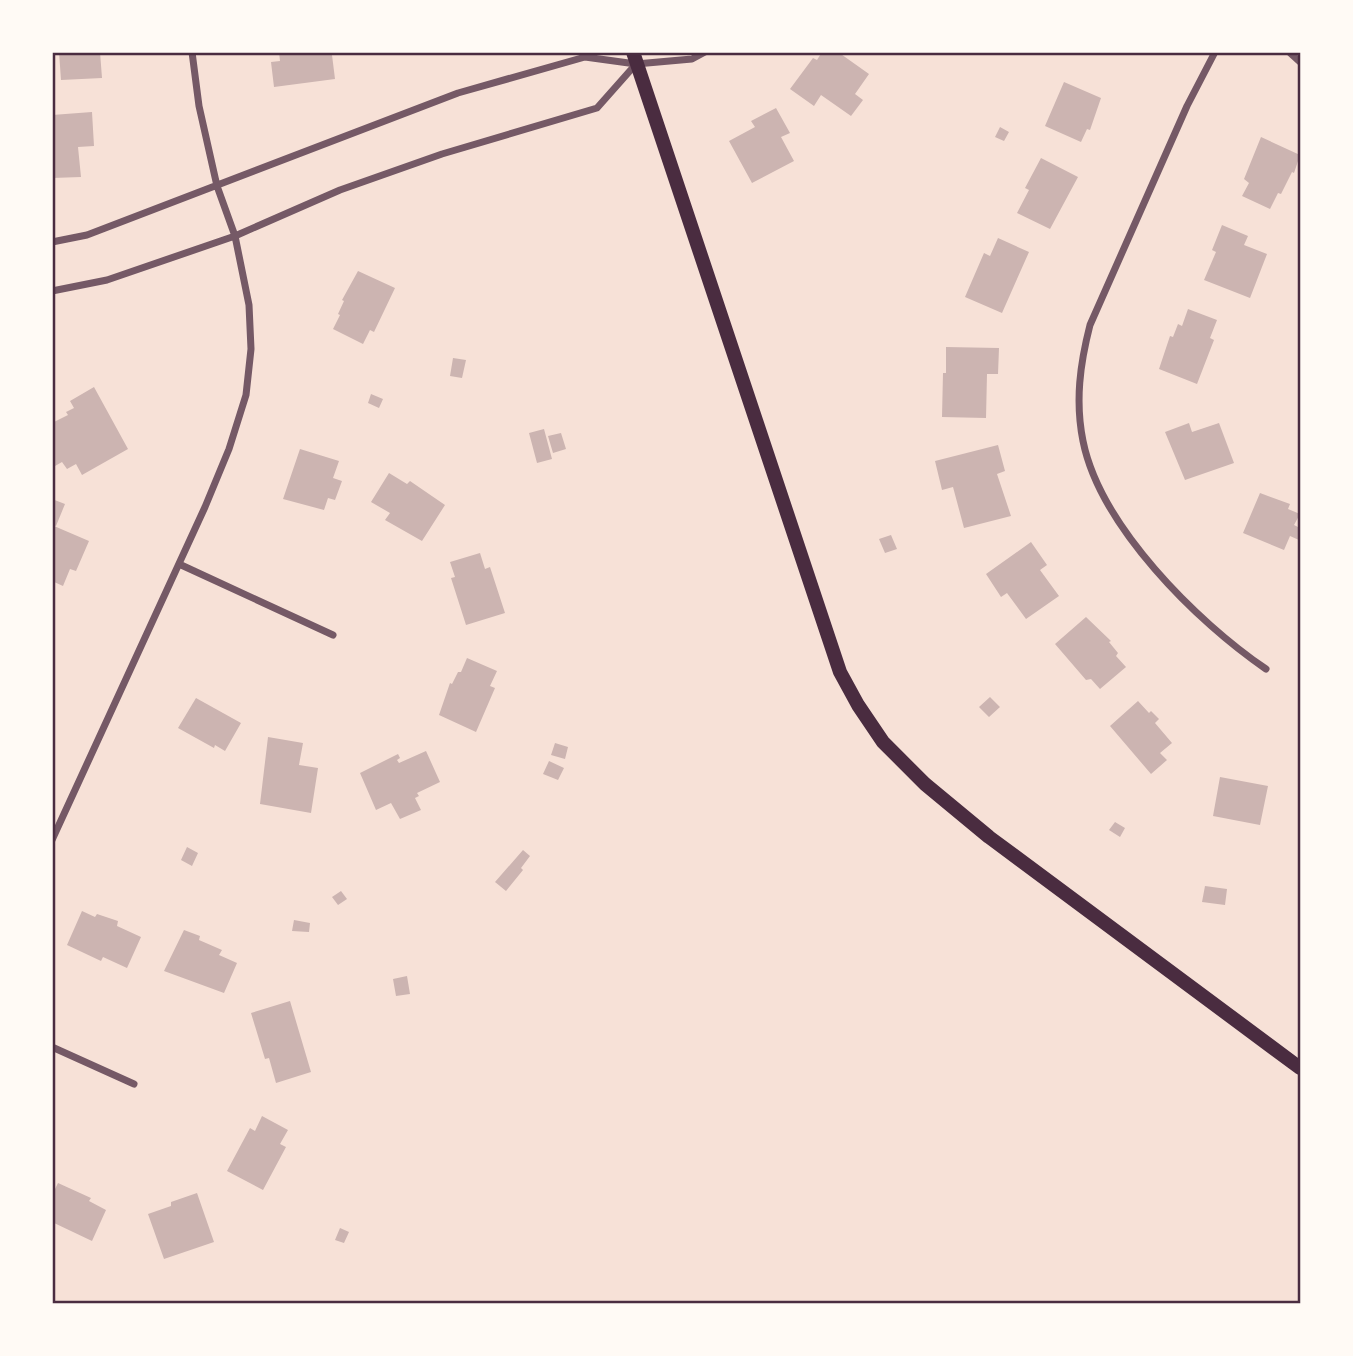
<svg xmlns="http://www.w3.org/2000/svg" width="1353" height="1356" font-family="Ubuntu,sans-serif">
	<rect width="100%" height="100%" fill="#f7e1d7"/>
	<path fill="#ccb4b1" d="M59,52H100L102,78L61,80Z
		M279,52H337L332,55L335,79L274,87L271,62L280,61Z
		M822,52H838L869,74L855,94L863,100L851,116L821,95L814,106L790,89L813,58L817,60Z
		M1064,82L1101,98L1090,130L1087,129L1081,142L1045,126Z
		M776,108L790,133L781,137L794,161L752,183L729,141L755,127L751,121Z
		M92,112L94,146L78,147L81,177L52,178V115Z
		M1000,127L1009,132L1004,141L995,137Z
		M1261,137L1300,155L1294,173L1292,172L1281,194L1278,193L1270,209L1242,196L1249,183L1244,179Z
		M1041,158L1078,177L1050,229L1017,213L1029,190L1025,188Z
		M1222,225L1248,236L1244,245L1267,254L1250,298L1204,280L1216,252L1212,250Z
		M998,238L1029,252L1002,313L965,297L984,253L990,256Z
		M358,271L395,288L374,332L370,330L363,344L333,329L340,315L338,314L344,301L342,300Z
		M1188,309L1217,320L1210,338L1214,340L1197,384L1159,369L1170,336L1173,337L1178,324L1182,326Z
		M946,347L999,348L998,374H987L986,418L942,417L943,373H946Z
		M453,358L466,360L462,378L450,376Z
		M94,387L128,449L82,475L76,464L67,469L62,462L55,466L52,461V423L68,415L66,412L74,408L70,401Z
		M371,394L383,399L379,408L368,403Z
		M1189,423L1192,432L1219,423L1234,463L1185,480L1165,432Z
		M544,429L552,459L537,463L529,433Z
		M561,433L566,449L553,453L548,436Z
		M998,445L1005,471L997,474L1011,516L964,528L953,487L942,490L935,461Z
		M300,449L339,461L333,478L342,481L335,500L328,498L324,510L283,499Z
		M389,473L407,484L410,481L445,505L422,541L385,520L390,513L371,502Z
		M1260,493L1290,504L1288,509L1300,514L1294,525L1300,528V536L1299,540L1290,536L1284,550L1243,533Z
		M52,499L65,504L56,526L52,524Z
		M54,526L89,541L76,571L70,569L63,586L52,581Z
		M891,535L897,549L885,553L879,539Z
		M1031,542L1047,565L1040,570L1059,596L1026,619L1007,593L1001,597L986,574Z
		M480,553L485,569L490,567L505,613L466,625L451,578L455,577L450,562Z
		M1086,617L1111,641L1109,642L1118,653L1116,656L1126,667L1100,689L1091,679L1086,680L1055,644Z
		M467,658L497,671L490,686L495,688L476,732L439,715L450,683L452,684L458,672H461Z
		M990,697L1000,707L989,717L979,707Z
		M196,698L241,723L225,751L215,745L214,748L178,728Z
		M1138,701L1149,713L1151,711L1159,719L1155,723L1172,743L1160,753L1167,760L1151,774L1110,726Z
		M268,737L303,743L299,765L318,768L311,813L260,804Z
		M555,743L568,747L565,759L551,755Z
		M426,751L440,782L417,793L419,796L415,798L421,810L400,819L391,803L376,810L360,773L398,754L400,758L397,760L399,763Z
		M549,761L564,768L558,780L543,774Z
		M1220,777L1268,786L1260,825L1213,816Z
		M1115,822L1125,828L1120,837L1109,830Z
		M187,847L198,853L192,866L181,860Z
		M523,850L530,856L521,868L523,870L506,891L495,882Z
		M1205,886L1227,889L1225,905L1202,902Z
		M341,891L347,899L338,905L332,897Z
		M82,911L95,917L97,914L118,921L117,926L141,937L127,968L103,957L101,961L67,945Z
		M294,920L310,923L309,932L292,931Z
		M184,930L200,936L199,940L222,950L219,955L237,963L224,993L164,971Z
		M407,976L410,994L396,996L393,979Z
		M290,1001L311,1072L276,1083L269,1058L265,1059L251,1013Z
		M262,1116L288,1130L280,1144L286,1147L263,1190L227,1171L250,1128L255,1131Z
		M58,1183L91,1198L89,1201L106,1210L92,1241L52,1222V1195Z
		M197,1193L214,1242L164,1259L148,1214L171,1206V1202Z
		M340,1228L349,1232L344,1243L335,1240Z"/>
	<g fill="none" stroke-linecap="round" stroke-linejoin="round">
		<path stroke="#755966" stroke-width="7" d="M1215,52L1187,106L1090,325C1080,364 1075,401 1083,441C1100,526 1197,622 1266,669
			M1289,52L1300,62
			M52,242L87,235L458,93L585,57L636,64L692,59L705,52
			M52,291L107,280L235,236L340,190L442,154L597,108L636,64
			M179,564L333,635
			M52,840L205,507L229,449L246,395L251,349L249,305L235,236L217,186L199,106L192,52
			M52,1047L134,1084"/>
		<path stroke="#4a2c40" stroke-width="14" d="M633,52L840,672L858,705L883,742L925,784L989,837L1300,1068"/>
	</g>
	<rect width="1353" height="1356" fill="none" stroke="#fffaf5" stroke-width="108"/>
	<rect x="54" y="54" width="1245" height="1248" fill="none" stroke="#4a2c40" stroke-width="2.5"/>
</svg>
